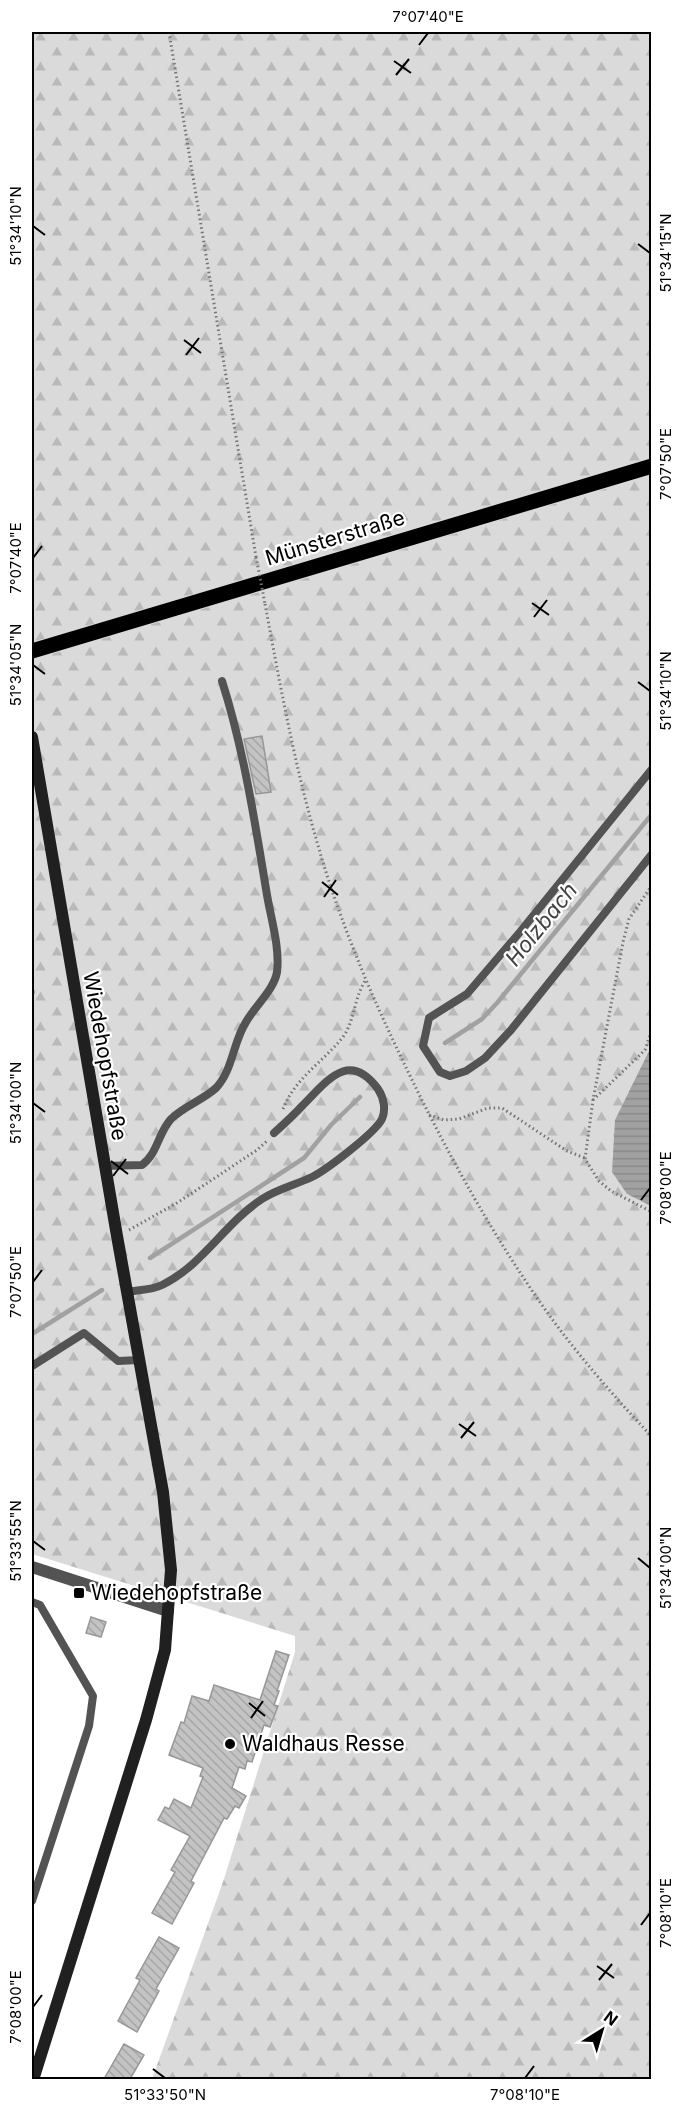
<svg xmlns="http://www.w3.org/2000/svg" width="683" height="2111" font-family="Inter,sans-serif">
	<defs>
		<pattern id="forest-firs" width="22" height="20" patternUnits="userSpaceOnUse" patternTransform="scale(1.5)"><rect width="22" height="20" fill="#dadada"/><path d="M5 1l3.5 6h-7zM16 11l3.5 6h-7z" fill="#b9b9b9"/></pattern>
		<pattern id="water-rules" width="6" height="5" patternUnits="userSpaceOnUse" patternTransform="scale(1.5)"><rect width="6" height="5" fill="#a1a1a1"/><path d="M0 2.5h6" fill="none" stroke="#898989"/></pattern>
		<pattern id="building-back-hatch" width="6" height="6" patternUnits="userSpaceOnUse" patternTransform="scale(1.5)"><rect width="6" height="6" fill="#c3c3c3"/><path d="M-1 5l2 2M0 0l6 6M5-1l2 2" fill="none" stroke="#a6a6a6"/></pattern>
	</defs>
	<rect width="100%" height="100%" fill="#fff"/>
	<path fill="url(#forest-firs)" d="M32,32H651L652,1047L627,1194L652,1206L651,2079H152L223,1882L295,1652V1636L32,1554Z"/>
	<path fill="url(#water-rules)" d="M651,1047L652,1206H651L627,1194L612,1172L615,1120Z"/>
	<g fill="none" stroke-linecap="round" stroke-linejoin="round">
		<path stroke="#a1a1a1" stroke-width="4.5" d="M32,992H33
			M445,1043L482,1019L497,1003L652,814
			M150,1258L304,1158L331,1125L360,1097
			M32,1334L102,1290"/>
	</g>
	<path fill="url(#building-back-hatch)" stroke="#979797" stroke-width="1.5" d="M262,736L271,792L256,794L244,739Z
		M91,1617L106,1622L101,1637L86,1633Z
		M276,1651L289,1655L277,1691H279L274,1705L278,1706L270,1727L264,1725L252,1762L247,1761L245,1769L239,1767L232,1788L246,1796L239,1808L235,1806L227,1819L224,1818L191,1881L194,1883L172,1924L152,1913L175,1872L171,1870L190,1836L158,1820L165,1807L169,1809L174,1799L191,1808L203,1777L200,1776L203,1768L169,1755L181,1722L184,1723L192,1696L209,1701L214,1685L260,1700Z
		M159,1937L179,1948L156,1989L159,1991L137,2032L118,2021L140,1980L136,1978Z
		M124,2044L144,2055L130,2079H104Z"/>
	<g fill="none" stroke-linecap="round" stroke-linejoin="round">
		<defs>
			<path id="primary" d="M32,651L652,466"/>
		</defs>
		<use href="#primary" stroke="#dbdbdb" stroke-width="17"/>
		<path stroke="#757575" stroke-width="3" stroke-dasharray="1.5 3" stroke-linecap="butt" d="M169,32L256,557
			M265,604C280,684 294,763 317,842C338,916 367,986 400,1055C439,1137 482,1217 533,1292C568,1344 609,1391 652,1437
			M652,885L629,919L623,942L593,1100L585,1159L599,1181L611,1191L652,1212
			M593,1100L645,1050L652,1029
			M283,1109C295,1078 323,1062 343,1037C355,1020 354,998 365,981
			M429,1115L444,1120L459,1119L488,1108H502L567,1151L585,1158
			M129,1230L177,1203L257,1150L267,1141"/>
		<path stroke="#535353" stroke-width="8" d="M652,769L520,932L467,994L429,1018L423,1046L440,1072L450,1076L466,1071L485,1058L511,1030L652,854
			M105,1166L142,1165C158,1153 158,1133 171,1119C184,1106 203,1100 216,1088C233,1070 233,1042 246,1022C255,1006 274,990 277,972C280,947 271,919 267,895C255,823 244,750 222,681
			M127,1292C138,1290 152,1290 162,1285C203,1265 225,1223 262,1199C277,1189 295,1185 312,1177C326,1170 375,1133 382,1119C386,1110 384,1098 378,1089C349,1050 328,1080 303,1105C294,1115 284,1124 274,1133
			M32,1366L84,1333L118,1361L139,1360
			M32,1602L40,1605L93,1696L89,1726L32,1901"/>
		<path stroke="#535353" stroke-width="12" d="M32,1567L168,1611"/>
		<path stroke="#202020" stroke-width="12" d="M32,737L117,1236L163,1492L171,1570L165,1650L146,1720L33,2080"/>
		<use href="#primary" stroke="#000" stroke-width="15"/>
		<path stroke="#757575" stroke-width="3" stroke-dasharray="1.5 3" stroke-linecap="butt" d="M256,557L265,604"/>
	</g>
	<path fill="none" stroke="#000" stroke-width="2" d="M419,45L428,33M394,61L411,73M396,75L409,59M33,226L45,235M638,244L650,253M184,340L201,353M186,355L199,338M641,476L650,464M33,558L42,546M532,603L549,615M534,617L547,600M33,665L45,674M638,682L650,691M322,882L338,895M324,897L336,880M33,1103L45,1112M111,1161L128,1174M113,1176L126,1159M641,1200L650,1188M33,1282L42,1270M459,1424L476,1436M461,1438L474,1422M33,1541L45,1550M638,1558L650,1568M249,1703L265,1716M251,1718L263,1701M641,1925L650,1913M597,1966L614,1978M599,1980L612,1964M33,2007L42,1995M153,2069L165,2078M525,2078L534,2066"/>
	<g fill="#000" stroke="#fff" stroke-width="2">
		<rect x="73" y="1587" width="12" height="12" rx="3"/>
		<circle cx="230" cy="1744" r="6"/>
	</g>
	<g text-anchor="middle" stroke-width="4.5" stroke-linejoin="round" paint-order="stroke">
		<g font-size="21" fill="#000" stroke="#fff">
			<text transform="translate(335 538) rotate(-17)" y="7">Münsterstraße</text>
			<text transform="translate(105 1056) rotate(80)" y="7">Wiedehopfstraße</text>
		</g>
		<g font-size="21" fill="#000" stroke="#fff" text-anchor="start">
			<text x="91" y="1600">Wiedehopfstraße</text>
			<text x="242" y="1751">Waldhaus Resse</text>
		</g>
		<g font-size="22" font-style="italic" fill="#424242" stroke="#fff">
			<text transform="translate(541 924) rotate(-51)" y="8">Holzbach</text>
		</g>
	</g>
	<rect width="683" height="2111" fill="none" stroke="#ffffff" stroke-width="66"/>
	<g transform="translate(602 2030) rotate(37)" stroke="#ffffff" stroke-width="4.5" paint-order="stroke">
	<path d="M0-4.5L10 22L0 15L-10 22Z" fill="#000000"/>
	<text y="-9" font-size="16" font-weight="bold" text-anchor="middle" fill="#000000">N</text>
	</g>
	<rect x="33" y="33" width="617" height="2045" fill="none" stroke="#000" stroke-width="2"/>
	<g font-size="15" text-anchor="middle" fill="#000">
		<text x="428" y="22">7°07'40"E</text>
		<text transform="translate(16 226) rotate(-90)" y="5">51°34'10"N</text>
		<text transform="translate(666 253) rotate(-90)" y="5">51°34'15"N</text>
		<text transform="translate(666 464) rotate(-90)" y="5">7°07'50"E</text>
		<text transform="translate(16 558) rotate(-90)" y="5">7°07'40"E</text>
		<text transform="translate(16 665) rotate(-90)" y="5">51°34'05"N</text>
		<text transform="translate(666 691) rotate(-90)" y="5">51°34'10"N</text>
		<text transform="translate(16 1103) rotate(-90)" y="5">51°34'00"N</text>
		<text transform="translate(666 1188) rotate(-90)" y="5">7°08'00"E</text>
		<text transform="translate(16 1282) rotate(-90)" y="5">7°07'50"E</text>
		<text transform="translate(16 1541) rotate(-90)" y="5">51°33'55"N</text>
		<text transform="translate(666 1568) rotate(-90)" y="5">51°34'00"N</text>
		<text transform="translate(666 1913) rotate(-90)" y="5">7°08'10"E</text>
		<text transform="translate(16 2007) rotate(-90)" y="5">7°08'00"E</text>
		<text x="165" y="2100">51°33'50"N</text>
		<text x="525" y="2100">7°08'10"E</text>
	</g>
</svg>
